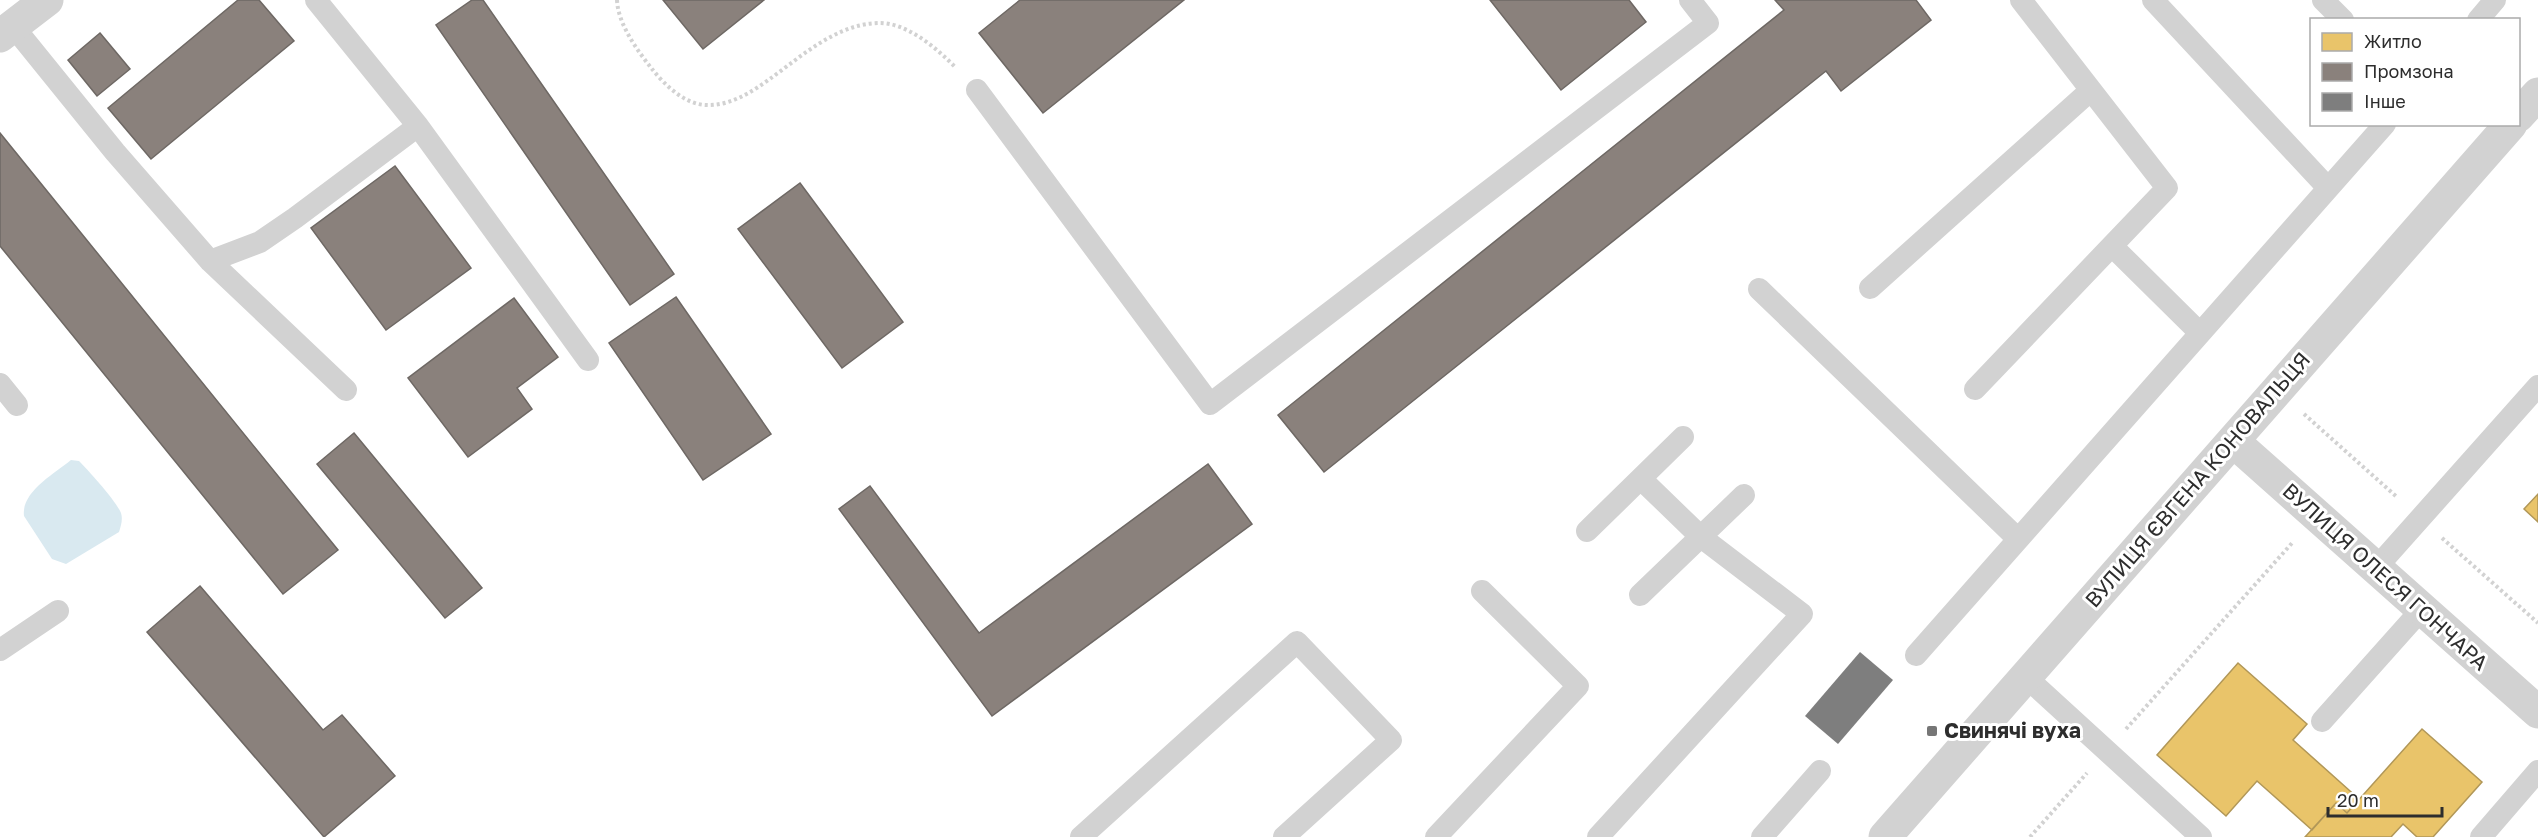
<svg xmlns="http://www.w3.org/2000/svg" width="2538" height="837" font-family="'Golos Text',sans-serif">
	<rect width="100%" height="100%" fill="#fff"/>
	<path fill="#d9e9f0" d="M71,460L79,461C88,470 117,502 121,513C123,519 121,526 119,532L66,564L52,559L24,516C21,492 54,474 71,460Z"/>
	<path fill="#e9c46a" stroke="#b19758" stroke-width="1.5" d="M2538,494V522L2524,509Z
		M2238,663L2307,724L2293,740L2359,799L2347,813L2336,803L2312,830L2257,781L2226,816L2157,755Z
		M2422,729L2482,782L2433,837H2417L2403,824L2391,837H2305L2336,803L2347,813Z"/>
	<path fill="#8a817c" stroke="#6e6864" stroke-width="1.5" d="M238,0H259L294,41L151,159L108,108Z
		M472,0H483L674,274L630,305L436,25Z
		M663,0H764L703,49Z
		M1020,0H1184L1043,113L979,33Z
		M1490,0H1629L1646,22L1561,90Z
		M1775,0H1916L1931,20L1841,91L1826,71L1324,472L1278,415L1784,10Z
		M100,33L130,69L97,96L68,60Z
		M0,133L338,550L283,594L0,246Z
		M395,166L471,268L386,330L311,228Z
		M800,183L903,322L842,368L738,229Z
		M676,297L771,434L703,480L609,343Z
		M514,298L558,357L517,388L532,409L468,457L408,378Z
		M354,433L482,588L445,618L317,464Z
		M1208,464L1252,524L992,716L839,509L870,486L979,633Z
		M200,586L323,730L342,715L395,776L324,837L147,632Z"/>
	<path fill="#7e7e7e" d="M1860,652L1893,680L1838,744L1805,716Z"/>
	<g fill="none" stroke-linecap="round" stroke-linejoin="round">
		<path stroke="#d2d2d2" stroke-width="4" stroke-dasharray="3 3" stroke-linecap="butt" d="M617,0C618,24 637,50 652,69C665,85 685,105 707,105C763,107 810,25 878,23C906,22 937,48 956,68
			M2304,414L2397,497
			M2442,538L2538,623
			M2126,729L2293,542
			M2030,837L2087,773"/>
		<path stroke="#d2d2d2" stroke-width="22" d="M316,0L418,126L588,360
			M2153,0L2328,188
			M2323,0L2343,20
			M2478,20L2495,0
			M13,26L115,152L210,261L346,390
			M977,90L1210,404L1708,23L1690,0
			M2112,246L2200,333
			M210,261L260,242L295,218L418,126
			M1870,288L2091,90
			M1759,289L2018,539
			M0,384L17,405
			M1975,389L2167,188L2021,0
			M1587,531L1683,437
			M2376,568L2538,386
			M1640,595L1744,495
			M0,650L58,611
			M1916,655L2385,124
			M2026,677L2201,837
			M2322,721L2422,609
			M1081,837L1297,642L1391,740L1284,837
			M1436,837L1578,686L1482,591
			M1598,837L1802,614L1701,537L1641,479
			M1762,837L1820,771
			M2481,837L2538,771"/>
		<path stroke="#d2d2d2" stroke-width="33" d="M0,36L47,0
			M2518,116L2538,94
			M2233,441L2538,712
			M1885,837L2511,124"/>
	</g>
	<rect fill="#767676" stroke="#fff" stroke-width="2" x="1926" y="725" width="12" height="12" rx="3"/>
	<g text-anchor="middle" stroke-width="6" stroke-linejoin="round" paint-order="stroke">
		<g font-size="21" fill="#2d2d2d" stroke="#fff">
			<text transform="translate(2198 480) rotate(-49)" y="7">ВУЛИЦЯ ЄВГЕНА КОНОВАЛЬЦЯ</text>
			<text transform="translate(2385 577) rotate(42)" y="7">ВУЛИЦЯ ОЛЕСЯ ГОНЧАРА</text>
		</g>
		<g font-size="21" font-weight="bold" fill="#2d2d2d" stroke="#fff" text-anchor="start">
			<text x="1944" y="738">Свинячі вуха</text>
		</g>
	</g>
	<rect x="2310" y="18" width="210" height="108" fill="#ffffff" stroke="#ababab" stroke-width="1.5"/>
	<rect x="2322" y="33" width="30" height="18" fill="#e9c46a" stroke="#ababab" stroke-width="1.5"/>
	<text x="2364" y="48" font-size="18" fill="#2d2d2d">Житло</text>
	<rect x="2322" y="63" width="30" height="18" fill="#8a817c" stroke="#ababab" stroke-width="1.5"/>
	<text x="2364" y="78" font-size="18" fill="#2d2d2d">Промзона</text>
	<rect x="2322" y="93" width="30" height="18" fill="#7e7e7e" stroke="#ababab" stroke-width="1.5"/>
	<text x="2364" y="108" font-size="18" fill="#2d2d2d">Інше</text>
	<path d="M2328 807v9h114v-9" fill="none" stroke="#2d2d2d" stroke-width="3"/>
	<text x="2337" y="807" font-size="18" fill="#2d2d2d" stroke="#ffffff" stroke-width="4.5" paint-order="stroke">20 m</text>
</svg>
